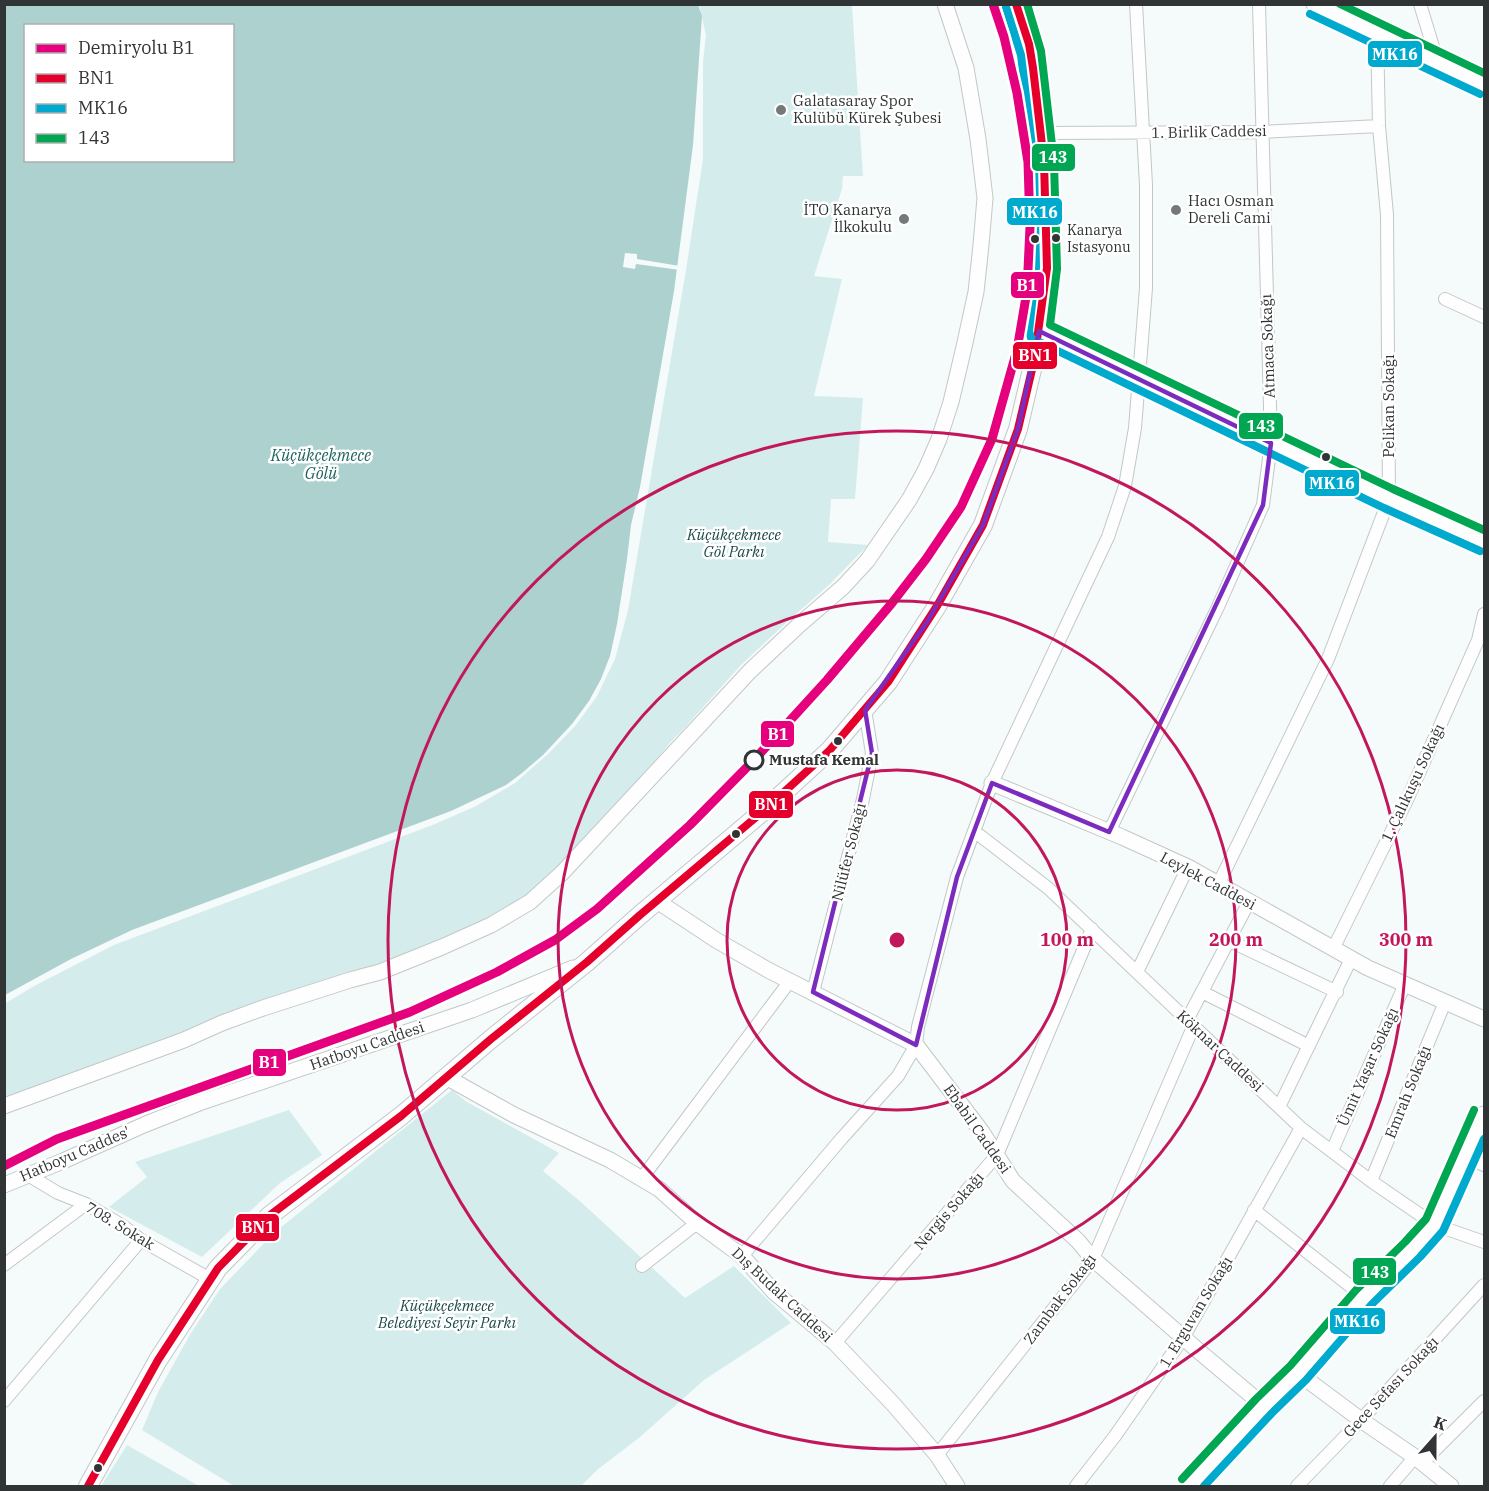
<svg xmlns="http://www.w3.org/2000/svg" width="1489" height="1491" font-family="'IBM Plex Serif',serif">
	<rect width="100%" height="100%" fill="#f5fafa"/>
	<path fill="#d4edec" d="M699,5H852L863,176H843L842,189L814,276L842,279L814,396L863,398L855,499H831L828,542L868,545L830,584L787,622L741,665L680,733L675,737L611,814L530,893L487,918L443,942L377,967L179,1034L98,1064L5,1102L4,1004L36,985L114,945L435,824L476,806L515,783L548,754L576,725L597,696L615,659L628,610L686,270L703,159V62L706,35Z
		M452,1090L467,1102L559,1153L543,1171L581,1202L685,1298L734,1266L791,1323L704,1380L640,1437L597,1470L581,1486H234L142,1430L158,1392L191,1333L220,1289L275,1232Z
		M289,1110L322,1155L280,1183L202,1257L109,1207L147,1177L135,1162Z
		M127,1445L199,1486H101Z"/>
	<path fill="#acd1cf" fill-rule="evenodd" d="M5,5H698L702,16L693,145L674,291L640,487L631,525L627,559L617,624L610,656L601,679L589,701L572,724L543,755L522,773L506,785L451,811L132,930L71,959L5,995ZM26,26H232V160H26Z"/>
	<path fill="#f5fafa" d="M625,253L637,254V259L680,266V270L636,264L635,269L623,267Z"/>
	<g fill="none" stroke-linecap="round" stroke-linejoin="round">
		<defs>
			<path id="minor" d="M1420,4L1438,63
				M1040,133L1262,132L1379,126
				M1445,299L1484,317
				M974,831L1048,888L1301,1128L1371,1181L1435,1225L1484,1242
				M1109,832L1217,609L1263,505L1271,443L1259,4
				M1218,885L1328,659L1389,499L1387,215L1379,126L1377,35
				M1230,941L1337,992
				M1333,949L1407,800L1478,640L1484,614
				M1137,972L1188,867
				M813,992L863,799L872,753L865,710
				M1202,992L1309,1046
				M1187,1020L1249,902
				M1279,1107L1351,959
				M1332,1151L1405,984
				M1465,1157L1484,1165
				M28,1175L58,1193L86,1204L123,1226L141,1240L210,1279
				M642,1178L790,981
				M1371,1181L1445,1002
				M1254,1210L1364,1297
				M742,1256L842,1138L898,1076L916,1045L918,1027L957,877L992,783L1108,537L1125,486L1135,428L1146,288V185L1136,4
				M4,1265L86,1204
				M642,1266L697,1223
				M835,1343L997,1155L1092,929
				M4,1401L141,1240
				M937,1455L1093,1259L1194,1025
				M1422,1463L1484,1401
				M1076,1486L1115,1436L1183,1338L1301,1128
				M1297,1486L1361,1420L1484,1285
				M1390,1486L1415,1457"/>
			<path id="tertiary" d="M1314,4L1484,84
				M1039,331L1389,499L1484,541
				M992,783L1122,837L1188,867L1368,968L1484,1019
				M657,901L716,940L768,970L916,1045L982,1132L1013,1181L1078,1241L1093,1259L1201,1353L1264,1406
				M446,1077L514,1115L610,1160L659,1189L697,1223L742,1256L774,1292L835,1343L894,1405L937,1455L957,1486
				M4,1106L184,1040L222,1023L263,1008L350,980L380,972L442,947L491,925L530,902L562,873L750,671L799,625L843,587L867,561L909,500L926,469L939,439L951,402L964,347L976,292L981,245L985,198L978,139L966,68L945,4
				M4,1185L63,1161L146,1124L199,1103L472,1010L573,968
				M1298,1373L1361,1420L1415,1457L1451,1486
				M1190,1486L1264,1406L1298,1373L1364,1297L1413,1249L1435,1225L1484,1114"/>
			<path id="secondary" d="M88,1486L158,1360L218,1268L269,1216L401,1116L491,1039L587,962L640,915L761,813L829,751L888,682L937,606L983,525L1018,429L1034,361L1047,268L1044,162L1033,68L1029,44L1016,4"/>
		</defs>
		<use href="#minor" stroke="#c3c7c7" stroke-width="14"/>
		<use href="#tertiary" stroke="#c3c7c7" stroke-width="17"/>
		<use href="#secondary" stroke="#c3c7c7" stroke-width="20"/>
		<use href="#minor" stroke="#fefefe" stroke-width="12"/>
		<use href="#tertiary" stroke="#fefefe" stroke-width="15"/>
		<use href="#secondary" stroke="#fefefe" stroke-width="18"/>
		<defs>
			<path id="bus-1" d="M88,1486L158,1360L218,1268L269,1216L401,1116L491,1039L587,962L640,915L761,813L829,751L888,682L937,606L983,525L1018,429L1034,361L1047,268L1044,162L1033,68L1029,44L1016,4"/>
			<path id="bus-2" d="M1006,7L1021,55L1034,163L1036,267L1029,331L1031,338L1384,508L1480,551
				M1310,14L1480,94
				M1204,1486L1272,1413L1306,1380L1372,1304L1420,1257L1443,1231L1484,1139"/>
			<path id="bus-3" d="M1027,4L1041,51L1054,162L1057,269L1050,325L1393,489L1484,530
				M1340,4L1484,73
				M1182,1479L1256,1399L1290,1366L1356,1290L1405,1242L1426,1219L1474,1110"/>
		</defs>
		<use href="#bus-1" stroke="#fff" stroke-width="12"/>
		<use href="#bus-2" stroke="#fff" stroke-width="12"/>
		<use href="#bus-3" stroke="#fff" stroke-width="12"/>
		<use href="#bus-1" stroke="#e4002b" stroke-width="8"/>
		<use href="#bus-2" stroke="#00a9ce" stroke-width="8"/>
		<use href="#bus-3" stroke="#00a651" stroke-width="8"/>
		<defs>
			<path id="rail-1" d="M4,1166L57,1139L410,1012L497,972L555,940L597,909L690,825L754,760L827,680L892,603L926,559L961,507L992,439L1017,350L1027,291L1030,227L1028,162L1017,93L1004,37L993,4"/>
		</defs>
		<use href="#rail-1" stroke="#fff" stroke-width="14"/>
		<use href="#rail-1" stroke="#e5007d" stroke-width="9"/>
	</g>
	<path fill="none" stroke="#7b2cbf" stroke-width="4.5" stroke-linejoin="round" d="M1039,331L1271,443L1263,505L1109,832L992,783L957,877L916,1045L813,992L872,753L865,710L927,622L983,525L1018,429Z"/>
	<g fill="none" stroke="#c2185b" stroke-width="3">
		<circle cx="897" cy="940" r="170"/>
		<circle cx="897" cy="940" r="339"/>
		<circle cx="897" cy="940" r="509"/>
	</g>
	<g fill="#767979" stroke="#fff" stroke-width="2">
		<circle cx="781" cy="110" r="6"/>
		<circle cx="1176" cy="210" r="6"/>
		<circle cx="904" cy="219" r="6"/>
	</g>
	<g fill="#313434" stroke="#fff" stroke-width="2">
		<circle cx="1056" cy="238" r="5"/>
		<circle cx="1035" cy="239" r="5"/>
		<circle cx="1326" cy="457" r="5"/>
		<circle cx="838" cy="741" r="5"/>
		<circle cx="736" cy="834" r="5"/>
		<circle cx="98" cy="1468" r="5"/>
	</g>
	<circle fill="#fff" stroke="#313434" stroke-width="3" cx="754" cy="760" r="9"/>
	<g text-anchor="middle" stroke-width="5" stroke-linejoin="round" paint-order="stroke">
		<g font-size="14" fill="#313434" stroke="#fff" text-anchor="start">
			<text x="1067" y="235">Kanarya<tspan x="1067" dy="17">Istasyonu</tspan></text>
		</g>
		<g font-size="15" fill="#313434" stroke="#fff" text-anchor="start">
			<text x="793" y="106">Galatasaray Spor<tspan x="793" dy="17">Kulübü Kürek Şubesi</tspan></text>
			<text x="1188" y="206">Hacı Osman<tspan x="1188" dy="17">Dereli Cami</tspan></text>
			<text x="892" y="215" text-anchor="end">İTO Kanarya<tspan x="892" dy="17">İlkokulu</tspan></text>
		</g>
		<g font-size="15" fill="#313434" stroke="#fff">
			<text transform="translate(1209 132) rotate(-1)" y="5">1. Birlik Caddesi</text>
			<text transform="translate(1268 346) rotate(-92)" y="5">Atmaca Sokağı</text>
			<text transform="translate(1389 406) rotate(-90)" y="5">Pelikan Sokağı</text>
			<text transform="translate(1413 783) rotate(-65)" y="5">1. Çalıkuşu Sokağı</text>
			<text transform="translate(849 852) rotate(-76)" y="5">Nilüfer Sokağı</text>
			<text transform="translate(1208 881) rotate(28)" y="5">Leylek Caddesi</text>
			<text transform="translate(367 1046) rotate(-19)" y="5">Hatboyu Caddesi</text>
			<text transform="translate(1220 1051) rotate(43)" y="5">Köknar Caddesi</text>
			<text transform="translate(1368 1067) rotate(-66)" y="5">Ümit Yaşar Sokağı</text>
			<text transform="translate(1408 1092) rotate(-68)" y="5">Emrah Sokağı</text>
			<text transform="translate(977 1129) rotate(55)" y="5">Ebabil Caddesi</text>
			<text transform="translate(75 1154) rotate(-23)" y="5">Hatboyu Caddes'</text>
			<text transform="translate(949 1211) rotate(-49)" y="5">Nergis Sokağı</text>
			<text transform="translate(120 1226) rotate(31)" y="5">708. Sokak</text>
			<text transform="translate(782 1295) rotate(43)" y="5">Dış Budak Caddesi</text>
			<text transform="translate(1060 1299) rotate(-53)" y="5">Zambak Sokağı</text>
			<text transform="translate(1196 1312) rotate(-59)" y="5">1. Erguvan Sokağı</text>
			<text transform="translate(1391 1387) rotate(-47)" y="5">Gece Sefası Sokağı</text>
		</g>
		<g font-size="15" font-style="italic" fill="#1c4a48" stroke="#fff">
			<text x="734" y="540">Küçükçekmece<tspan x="734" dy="17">Göl Parkı</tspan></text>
			<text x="447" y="1311">Küçükçekmece<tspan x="447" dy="17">Belediyesi Seyir Parkı</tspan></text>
		</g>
		<g font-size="15" font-weight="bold" fill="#313434" stroke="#fff" text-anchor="start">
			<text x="769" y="765">Mustafa Kemal</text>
		</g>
		<g font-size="16" font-style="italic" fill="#1f6360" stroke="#fff">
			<text x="321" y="461">Küçükçekmece<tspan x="321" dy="18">Gölü</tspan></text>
		</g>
	</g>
	<circle cx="897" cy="940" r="9" fill="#c2185b" stroke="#fff" stroke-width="3"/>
	<g font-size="18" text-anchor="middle" font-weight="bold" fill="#c2185b" stroke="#fff" stroke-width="5" stroke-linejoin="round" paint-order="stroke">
		<text x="1067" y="946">100 m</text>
		<text x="1236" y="946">200 m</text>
		<text x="1406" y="946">300 m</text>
	</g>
	<g stroke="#fff" stroke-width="2">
		<rect x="1367" y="40" width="56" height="28" rx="6" fill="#00a9ce"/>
		<rect x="1031" y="143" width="45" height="29" rx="6" fill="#00a651"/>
		<rect x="1006" y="197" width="57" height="29" rx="6" fill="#00a9ce"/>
		<rect x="1010" y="271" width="35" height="28" rx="6" fill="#e5007d"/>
		<rect x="1012" y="341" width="46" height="29" rx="6" fill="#e4002b"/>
		<rect x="1238" y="412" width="46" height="28" rx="6" fill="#00a651"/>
		<rect x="1304" y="469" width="56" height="28" rx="6" fill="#00a9ce"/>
		<rect x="760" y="720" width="35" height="28" rx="6" fill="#e5007d"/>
		<rect x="748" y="790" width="46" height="29" rx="6" fill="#e4002b"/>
		<rect x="252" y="1048" width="35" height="29" rx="6" fill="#e5007d"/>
		<rect x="235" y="1213" width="45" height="29" rx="6" fill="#e4002b"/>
		<rect x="1352" y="1257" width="45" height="29" rx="6" fill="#00a651"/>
		<rect x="1329" y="1307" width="57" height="28" rx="6" fill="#00a9ce"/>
	</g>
	<g font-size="16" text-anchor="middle" font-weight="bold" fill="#fff">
		<text x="1395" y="60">MK16</text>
		<text x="1053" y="163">143</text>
		<text x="1035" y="218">MK16</text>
		<text x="1027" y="291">B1</text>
		<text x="1035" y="361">BN1</text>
		<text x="1261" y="432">143</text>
		<text x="1332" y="489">MK16</text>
		<text x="778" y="740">B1</text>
		<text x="771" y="810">BN1</text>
		<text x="269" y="1068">B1</text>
		<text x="258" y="1233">BN1</text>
		<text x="1375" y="1278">143</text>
		<text x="1357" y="1327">MK16</text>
	</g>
	<rect width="1489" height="1491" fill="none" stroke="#313434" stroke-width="12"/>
	<rect x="24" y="24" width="210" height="138" fill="#ffffff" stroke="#adaeae" stroke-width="1.5"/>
	<rect x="36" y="44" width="30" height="9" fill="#e5007d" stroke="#adaeae" stroke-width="1.5"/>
	<text x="78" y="54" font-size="18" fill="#313434">Demiryolu B1</text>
	<rect x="36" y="74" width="30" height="9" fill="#e4002b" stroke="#adaeae" stroke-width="1.5"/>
	<text x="78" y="84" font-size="18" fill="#313434">BN1</text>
	<rect x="36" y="104" width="30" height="9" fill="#00a9ce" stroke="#adaeae" stroke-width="1.5"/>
	<text x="78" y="114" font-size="18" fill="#313434">MK16</text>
	<rect x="36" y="134" width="30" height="9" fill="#00a651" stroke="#adaeae" stroke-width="1.5"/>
	<text x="78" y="144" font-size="18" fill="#313434">143</text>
	<g transform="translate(1435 1437) rotate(21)" stroke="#ffffff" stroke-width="4.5" paint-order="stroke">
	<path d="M0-4.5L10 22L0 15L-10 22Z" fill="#313434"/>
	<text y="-9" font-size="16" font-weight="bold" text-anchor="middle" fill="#313434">K</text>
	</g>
</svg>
